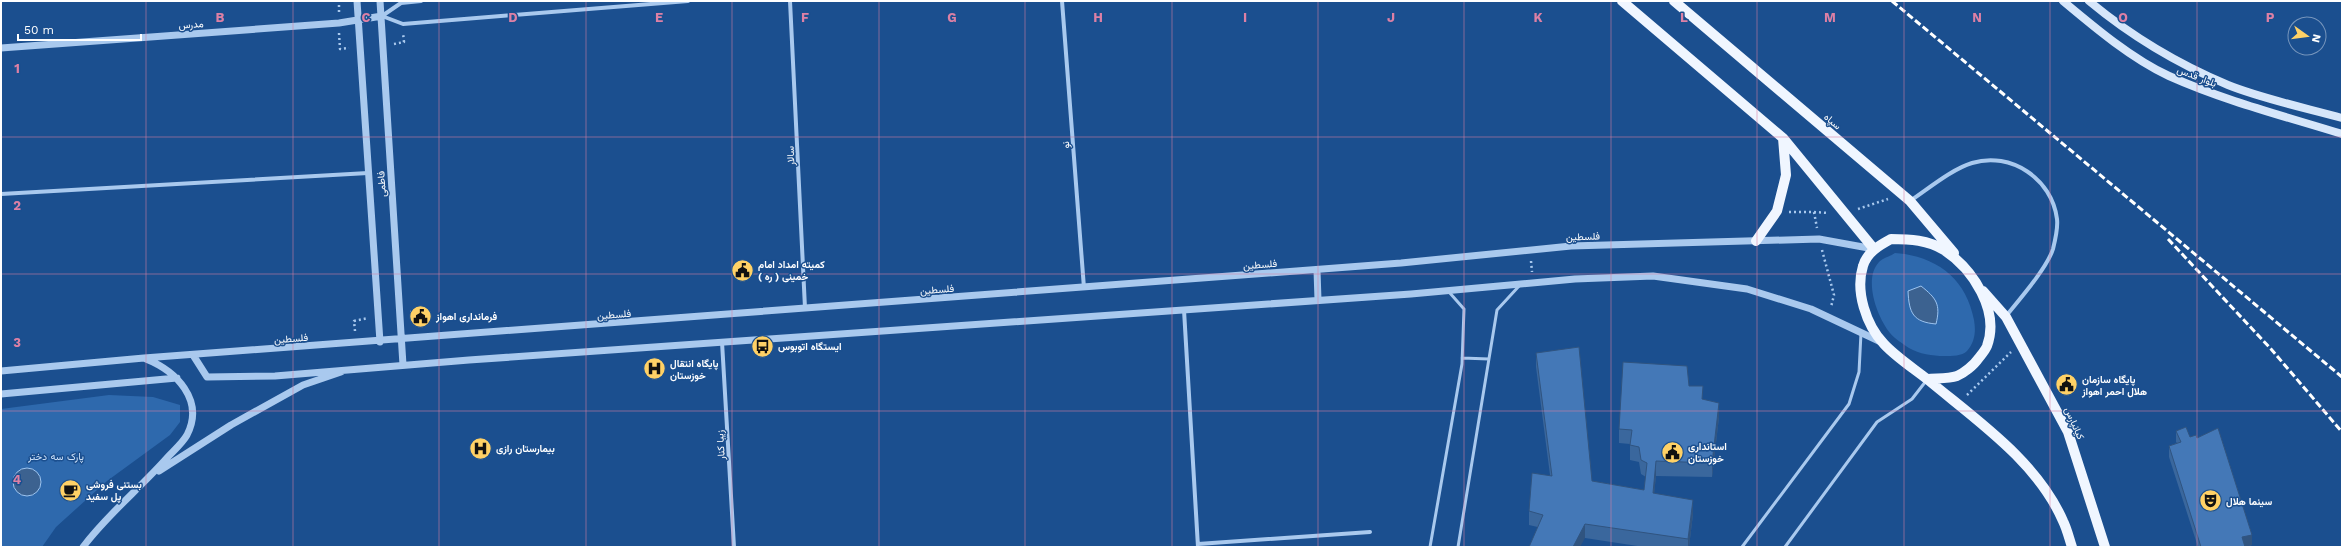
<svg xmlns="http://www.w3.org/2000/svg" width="2343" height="548" font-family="'Work Sans',Vazirmatn,sans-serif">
	<rect width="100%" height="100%" fill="#1b4f8f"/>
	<path fill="#2e69ad" d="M1895,253C1936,256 1966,278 1974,320C1976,331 1975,342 1967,351C1962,356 1952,356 1944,356C1933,356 1919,354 1909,348C1903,344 1894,338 1890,333C1877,317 1863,279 1879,262C1883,258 1891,256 1895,253Z
		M109,395L153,397L180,405V422L170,435L107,481L56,527L42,547H1V409Z"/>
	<path fill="#3c6290" stroke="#9cc4f0" d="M1921,286C1936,298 1941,304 1936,324C1913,322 1909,313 1908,291Z
		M13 482a14 14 0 1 1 28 0a14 14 0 1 1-28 0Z"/>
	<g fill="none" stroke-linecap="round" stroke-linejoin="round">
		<path stroke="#a9c9ee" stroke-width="2.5" stroke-dasharray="2 3" stroke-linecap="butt" d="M339,12V1
			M339,33L340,49L349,48
			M394,44L404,42L403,33
			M1858,209L1888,199
			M1789,212H1814L1817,228
			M1814,212L1828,213
			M1822,250L1834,295L1831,307
			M1531,261L1532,272
			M410,312H414L416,327
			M355,331L354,321L368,318
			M1967,395L2011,352"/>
		<path stroke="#a9c9ee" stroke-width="3" d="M1462,358L1489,359
			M1430,547L1462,364L1464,309L1449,292
			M1458,547L1497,310L1520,285
			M1742,547L1849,404L1859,372L1861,333
			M1785,547L1877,422L1912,399L1926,381"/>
		<path stroke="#a9c9ee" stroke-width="4" d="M790,1L805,308
			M1062,1L1084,288
			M382,16L403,24L688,1
			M382,16L401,3L421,1
			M1,194L368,173
			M1910,201C1928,189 1952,169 1972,163C2011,151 2052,179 2057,219C2058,227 2055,241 2053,249C2047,268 2019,300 2006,316
			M1184,310L1198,547
			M722,342L734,547
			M1198,544L1370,532"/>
		<path stroke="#a9c9ee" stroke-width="7" d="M357,1L380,342
			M380,1L403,365
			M1,48L339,23L382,16
			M1317,270L1318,300
			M193,355L207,377L275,376L469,360L1411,294L1575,279L1653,276L1747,289L1811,309L1881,342
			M1,371L144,358L1401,263L1571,246L1819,239L1874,249
			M1,394L177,378
			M159,471L231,425L303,385L341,372
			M83,547C107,515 138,490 165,460C172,452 182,444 187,435C205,400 176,371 146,359"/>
		<path stroke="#d6e6fa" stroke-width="8" d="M2063,1C2094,27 2132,59 2169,76C2225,101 2284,116 2342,134
			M2089,1C2131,36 2178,64 2228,85C2263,99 2306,108 2342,118"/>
		<path stroke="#f0f6ff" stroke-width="10" d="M1622,1L1783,138L1874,249
			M1674,1L1910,201L1954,253
			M1891,239C1910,239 1928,240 1944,250C1973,269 2000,311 1987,346C1985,351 1981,355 1978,359C1974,365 1964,373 1957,376C1948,379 1936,378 1927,379C1913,368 1896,357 1884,344C1866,325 1855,291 1863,266C1867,252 1880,245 1891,239Z
			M1756,241L1777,211L1786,175L1783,138
			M1983,291L2006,317L2068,432L2105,547
			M1927,379C1976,420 2037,461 2063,521C2067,529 2069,538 2072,547"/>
		<path stroke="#fff" stroke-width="3" stroke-dasharray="7 3" stroke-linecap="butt" d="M1892,1L2342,377
			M2168,239L2271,349L2342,432"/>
	</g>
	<path fill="#3a679d" d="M1536,353L1592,481L1644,490L1646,477L1641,474L1639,462L1630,460V444L1619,443V429L1703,399L1719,417L1712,477L1656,476L1654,493L1693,514L1689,547H1644L1585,538L1529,525V511L1550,475L1536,367Z
		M2176,431L2190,437L2252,545L2245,547H2198L2169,457V446L2177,443L2176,442Z"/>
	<path fill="#305480" d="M1719,403V417L1712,477V463Z
		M1656,461V476L1653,507V493Z
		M1693,500V514L1689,547H1688V539Z
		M1585,524V538L1580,547H1573Z
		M2252,535V545L2245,547L2242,537Z"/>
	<path fill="#4478b7" stroke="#305480" d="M1579,347L1592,481L1644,490L1647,463L1641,460L1639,447L1630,445L1632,430L1619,429L1623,362L1687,366L1689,386H1703L1702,399L1719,403L1712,463L1656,461L1653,493L1693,500L1688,539L1585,524L1573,547H1529L1543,515L1529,511L1532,473L1552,476L1536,353Z
		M2186,427L2190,437L2196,435L2197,438L2218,428L2252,535L2242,537L2245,547H2201L2169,446L2181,442L2176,431Z"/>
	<path fill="none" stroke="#dd80a5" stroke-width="1" stroke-opacity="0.55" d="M146,1V547M293,1V547M439,1V547M586,1V547M732,1V547M879,1V547M1025,1V547M1172,1V547M1318,1V547M1464,1V547M1611,1V547M1757,1V547M1904,1V547M2050,1V547M2197,1V547M1,137H2342M1,274H2342M1,411H2342"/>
	<defs>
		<symbol id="civic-disc" viewBox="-11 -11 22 22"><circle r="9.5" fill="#ffd166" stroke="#1b4f8f"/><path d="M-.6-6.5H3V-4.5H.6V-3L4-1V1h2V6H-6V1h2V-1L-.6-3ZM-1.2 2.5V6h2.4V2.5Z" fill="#111"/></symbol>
		<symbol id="bus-disc" viewBox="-11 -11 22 22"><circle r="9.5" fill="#ffd166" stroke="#1b4f8f"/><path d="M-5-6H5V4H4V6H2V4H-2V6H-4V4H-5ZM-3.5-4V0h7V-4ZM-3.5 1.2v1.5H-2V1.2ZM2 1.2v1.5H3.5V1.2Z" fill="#111"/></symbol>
		<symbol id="hospital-disc" viewBox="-11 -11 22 22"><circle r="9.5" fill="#ffd166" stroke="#1b4f8f"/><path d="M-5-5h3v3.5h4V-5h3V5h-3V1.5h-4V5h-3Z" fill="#111"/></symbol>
		<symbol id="cafe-disc" viewBox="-11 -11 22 22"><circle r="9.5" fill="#ffd166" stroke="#1b4f8f"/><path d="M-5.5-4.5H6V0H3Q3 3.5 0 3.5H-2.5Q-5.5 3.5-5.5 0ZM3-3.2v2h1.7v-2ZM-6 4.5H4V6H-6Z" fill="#111"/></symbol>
		<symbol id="theatre-disc" viewBox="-11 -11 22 22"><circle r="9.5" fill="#ffd166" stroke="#1b4f8f"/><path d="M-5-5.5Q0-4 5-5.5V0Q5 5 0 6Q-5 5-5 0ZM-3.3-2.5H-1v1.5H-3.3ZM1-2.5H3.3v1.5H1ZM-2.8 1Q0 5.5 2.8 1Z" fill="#111"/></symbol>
	</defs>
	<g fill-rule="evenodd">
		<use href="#civic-disc" x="730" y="258" width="25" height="25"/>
		<use href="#civic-disc" x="408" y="304" width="25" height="25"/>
		<use href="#bus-disc" x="750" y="334" width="25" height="25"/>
		<use href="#hospital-disc" x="642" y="356" width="25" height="25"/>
		<use href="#civic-disc" x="2054" y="372" width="25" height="25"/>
		<use href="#hospital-disc" x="468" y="436" width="25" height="25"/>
		<use href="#civic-disc" x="1660" y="440" width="25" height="25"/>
		<use href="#cafe-disc" x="58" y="478" width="25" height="25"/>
		<use href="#theatre-disc" x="2198" y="488" width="25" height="25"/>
	</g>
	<g text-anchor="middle" stroke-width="3" stroke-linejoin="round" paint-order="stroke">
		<g font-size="10" fill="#fff" stroke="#1b4f8f">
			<text transform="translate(191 24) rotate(-4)" y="4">مدرس</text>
			<text transform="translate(2197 76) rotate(21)" y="4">بلوار قدس</text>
			<text transform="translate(1833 121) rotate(40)" y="4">سپاه</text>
			<text transform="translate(1065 145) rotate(-94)" y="4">نو</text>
			<text transform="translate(790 156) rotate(-93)" y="4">سالار</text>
			<text transform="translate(381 184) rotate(-94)" y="4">فاطمی</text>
			<text transform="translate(1583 236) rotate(-2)" y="4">فلسطین</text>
			<text transform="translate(1260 264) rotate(-4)" y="4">فلسطین</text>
			<text transform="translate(937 289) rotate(-4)" y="4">فلسطین</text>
			<text transform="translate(614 314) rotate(-4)" y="4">فلسطین</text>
			<text transform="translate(291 338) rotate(-4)" y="4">فلسطین</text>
			<text transform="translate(2075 423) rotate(66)" y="4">کیانپارس</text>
			<text transform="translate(720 445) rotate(-93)" y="4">زیبا کنار</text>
		</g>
		<g font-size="10" font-weight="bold" fill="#fff" stroke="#1b4f8f" text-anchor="start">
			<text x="758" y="268">کمیته امداد امام<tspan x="758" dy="12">خمینی ( ره )</tspan></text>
			<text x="436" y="320">فرمانداری اهواز</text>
			<text x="778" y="350">ایستگاه اتوبوس</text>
			<text x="670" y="367">پایگاه انتقال<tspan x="670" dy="12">خوزستان</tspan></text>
			<text x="2082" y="383">پایگاه سازمان<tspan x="2082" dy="12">هلال احمر اهواز</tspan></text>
			<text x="1688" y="450">استانداری<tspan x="1688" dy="12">خوزستان</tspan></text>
			<text x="496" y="452">بیمارستان رازی</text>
			<text x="86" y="488">بستنی فروشی<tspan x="86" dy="12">پل سفید</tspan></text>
			<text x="2226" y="505">سینما هلال</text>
		</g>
		<g font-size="10" fill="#cfe3fa" stroke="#1b4f8f">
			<text x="56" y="460">پارک سه دختر</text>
		</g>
	</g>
	<g font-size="13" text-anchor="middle" font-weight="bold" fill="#dd80a5" stroke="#1b4f8f" stroke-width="3" stroke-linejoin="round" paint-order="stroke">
		<text x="220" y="22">B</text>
		<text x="366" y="22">C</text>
		<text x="513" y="22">D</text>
		<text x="659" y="22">E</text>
		<text x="805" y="22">F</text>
		<text x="952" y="22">G</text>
		<text x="1098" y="22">H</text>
		<text x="1245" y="22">I</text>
		<text x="1391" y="22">J</text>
		<text x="1538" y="22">K</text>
		<text x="1684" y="22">L</text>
		<text x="1830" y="22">M</text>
		<text x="1977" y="22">N</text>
		<text x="2123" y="22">O</text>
		<text x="2270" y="22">P</text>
		<text x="17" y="73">1</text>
		<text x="17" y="210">2</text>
		<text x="17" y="347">3</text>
		<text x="17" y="484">4</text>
	</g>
	<rect width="2343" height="548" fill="none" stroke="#ffffff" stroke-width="4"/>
	<g transform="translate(2307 36) rotate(104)"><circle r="19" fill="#1b4f8f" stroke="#7695bc"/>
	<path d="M0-3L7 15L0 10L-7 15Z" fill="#ffd166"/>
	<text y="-6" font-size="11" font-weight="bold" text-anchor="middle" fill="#ffffff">N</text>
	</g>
	<path d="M18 34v6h123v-6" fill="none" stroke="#ffffff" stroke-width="2"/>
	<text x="24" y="34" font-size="12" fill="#ffffff" stroke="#1b4f8f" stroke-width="3" paint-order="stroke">50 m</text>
</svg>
